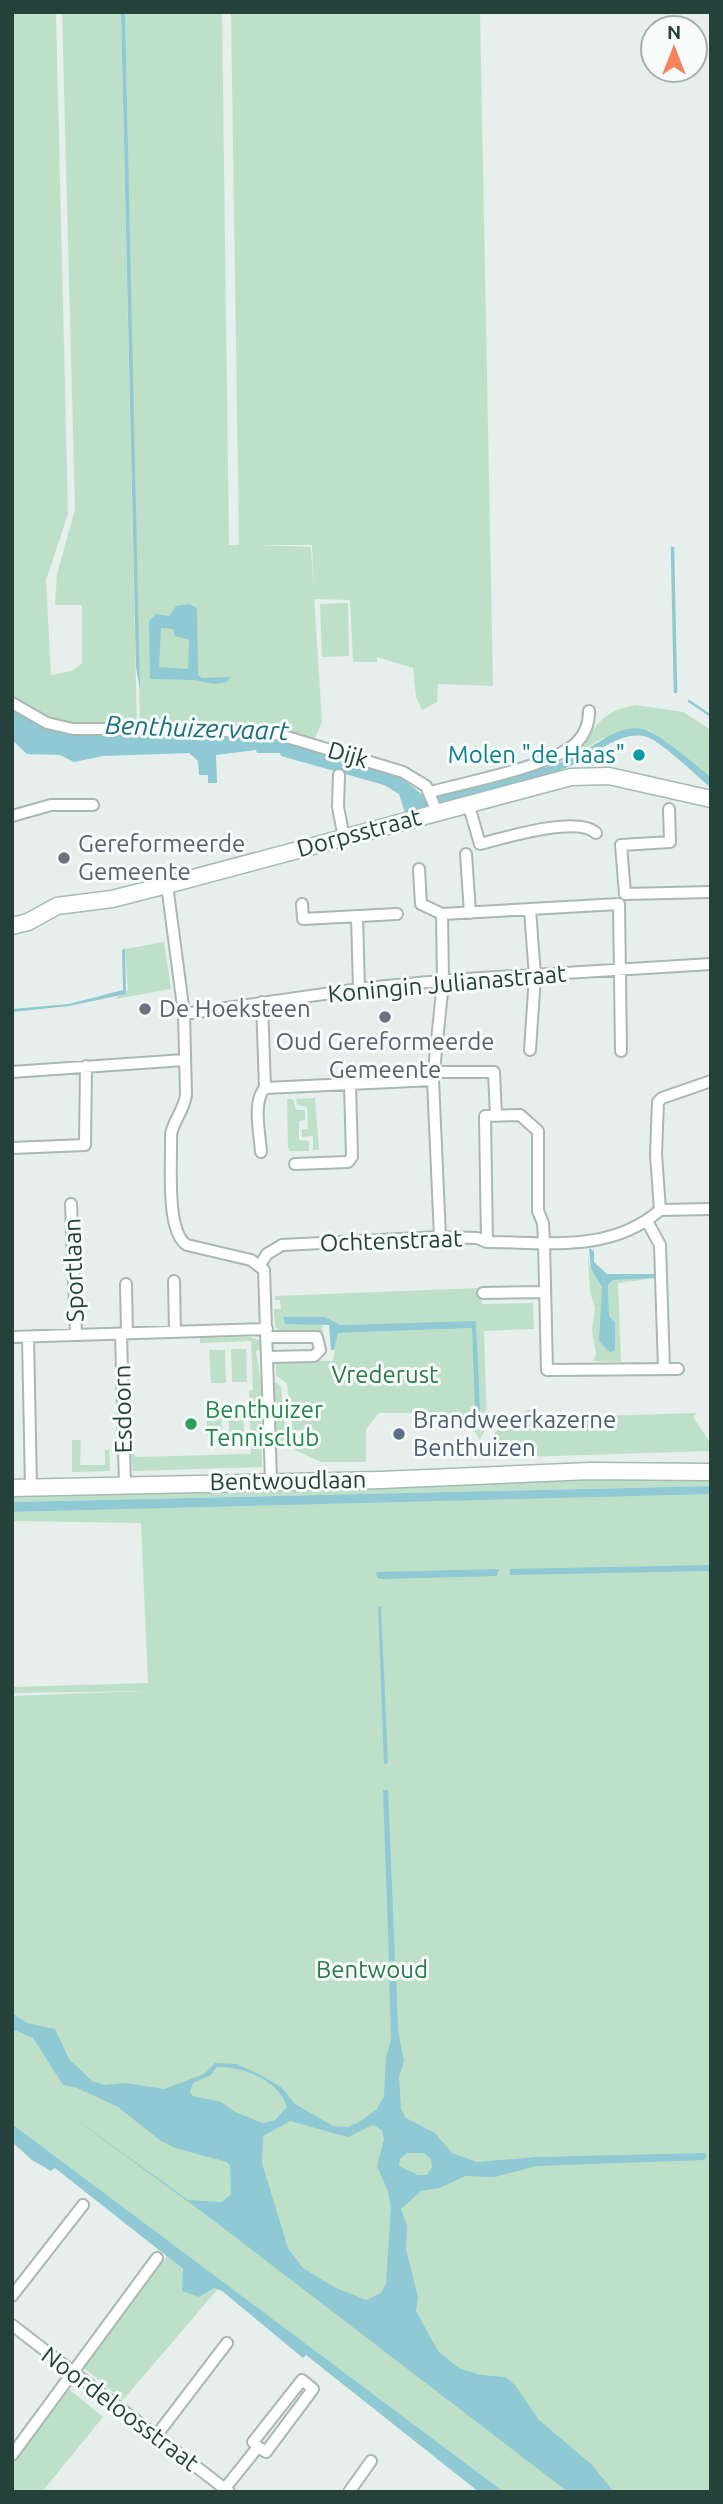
<svg xmlns="http://www.w3.org/2000/svg" width="723" height="2504" font-family="Ubuntu,sans-serif">
	<rect width="100%" height="100%" fill="#e6efeb"/>
	<path fill="#bfe0c8" d="M12,12H56L68,514L46,580L51,675L72,671L82,663V605H55L57,574L75,509L62,12H121L137,727L53,722L12,698Z
		M125,12H222L229,545H239L231,12H480L493,686L438,684L437,702L422,710L416,697L413,668L377,657V662H353L350,600L314,599L312,545H259L311,547L322,722L314,740L253,727L140,726Z
		M348,603L349,656L322,657L320,604Z
		M636,705L683,712L711,730V777L649,730H628L601,739L575,755C597,727 598,712 636,705Z
		M164,942L171,989L115,999L128,990L125,949Z
		M315,1098L319,1150H313V1136L302,1137V1129H308L307,1107L297,1105L296,1099Z
		M287,1099H293L296,1110H305V1120L299,1121V1140L309,1141V1151H290L288,1147Z
		M588,1255L591,1269L602,1287V1314L615,1351V1322L609,1316L608,1285L613,1280L655,1278L618,1283L621,1362L593,1361L596,1354L592,1330L595,1308L590,1292Z
		M479,1288L482,1304L533,1303L534,1329L484,1331L487,1426L480,1440C467,1412 441,1419 415,1420L414,1413H379L366,1429V1462H321L295,1450L287,1384L276,1375V1361H333L337,1333L472,1328L475,1411H479L476,1322L341,1325L325,1317H283L285,1324H323L322,1334L313,1330H279L275,1327L274,1309H281L280,1300H275V1296Z
		M251,1337L259,1340L260,1350L256,1351L261,1383L262,1467L133,1471L130,1441H134L135,1457L251,1454L249,1391L253,1390L251,1341L200,1343V1338Z
		M231,1349H246L247,1382H232Z
		M209,1350H225L226,1383H211Z
		M271,1383H277L281,1387L287,1441L283,1446H275Z
		M243,1402L244,1435L229,1436L228,1403Z
		M206,1403H221L222,1436H207Z
		M527,1410H532V1418L697,1413L693,1417L709,1441L711,1451L489,1458L486,1450L495,1432Z
		M72,1440H81L80,1465H105V1450H109L110,1471L72,1472Z
		M711,1477V1486L12,1502V1492L319,1487L346,1490L347,1483Z
		M711,1493V2492H504L12,2124V1696L145,1691L12,1693V1687L148,1683L141,1523L12,1521V1512Z
		M167,2256L183,2270L217,2290L123,2400L84,2368Z
		M69,2389L103,2417L42,2492H12V2465Z"/>
	<path fill="#8ec9d4" fill-rule="evenodd" d="M121,12H125L140,690L136,667Z
		M189,604L197,608L198,675L202,678L230,677L227,682L215,684L195,680L150,679L149,621L156,614L169,616L176,606ZM161,628L173,629L175,636L189,640L188,669L159,667Z
		M12,706L51,728L73,734L279,738L397,774L426,798C471,790 546,772 586,750C603,740 624,723 646,730C658,733 698,767 711,777V788C696,776 659,738 643,736C618,732 591,757 570,766C518,789 459,799 405,813L399,794L384,785L281,756L280,753H257L256,750L216,755L217,783H208V775H199L198,761L189,753L103,756L74,762L60,755L27,754L12,740Z
		M125,949L126,994L69,1006L12,1012V1009L69,1004L123,990L122,950Z
		M589,1248L594,1251V1262L607,1274H655V1278L613,1280L608,1285L609,1316L615,1322V1351L610,1352L599,1341L602,1287L591,1269Z
		M283,1317H325L341,1325L476,1321L480,1411H475L472,1328L338,1333L334,1350H331L329,1325L285,1324Z
		M711,1486V1494L12,1512V1502Z
		M711,1565V1571L510,1575V1569Z
		M499,1569L497,1576L384,1579L377,1578L376,1572Z
		M381,1606L388,1763L384,1764L378,1607Z
		M383,1790H388L395,1961H389Z
		M392,1972L396,1973L398,2030L404,2061L399,2077L401,2109L406,2118L435,2133L452,2153L477,2162L537,2157L705,2153L707,2156L704,2160L537,2166L495,2177L465,2176L440,2188L421,2191L401,2209L407,2225L406,2249L418,2297L416,2311L438,2351L459,2368L480,2375L505,2377L515,2385L539,2420L591,2464L614,2492H568L209,2217L56,2105L188,2200L222,2202L231,2194L230,2165L227,2162L175,2148L161,2141L118,2107L77,2088L63,2085L33,2038L12,2029V2013L27,2023L55,2029L69,2059L92,2081L104,2085L126,2083L164,2089L204,2074L215,2063L236,2064L259,2074L281,2087L295,2104L333,2126L348,2127L359,2122L376,2110L384,2097L386,2058L391,2039L389,1973ZM217,2067C242,2066 279,2080 287,2107L275,2120L263,2123L235,2112L221,2102L193,2096L190,2092L193,2083L211,2075ZM290,2121L348,2137L373,2125L382,2130L384,2139L377,2166L388,2191L391,2208L386,2283L381,2293L366,2300L334,2287L303,2268L288,2248L262,2163L263,2136ZM407,2153H424L431,2159L432,2167L427,2175H418L399,2166L400,2159Z
		M12,2124L504,2492H479L306,2355L303,2358L222,2291L214,2288L199,2297L182,2291L183,2269L55,2168L51,2171L32,2160L12,2142Z"/>
	<g fill="none" stroke-linecap="round" stroke-linejoin="round">
		<path stroke="#8ec9d4" stroke-width="2.5" d="M672,548H673L676,692H675Z
			M689,701L711,716"/>
		<defs>
			<path id="street" d="M12,703L47,723L73,729H196L277,734L403,772L426,786L437,812
				M339,775L338,807L344,838
				M431,792C467,782 548,767 575,744C585,735 589,724 589,711
				M468,803L480,844C504,838 577,815 596,833
				M12,816L51,805H93
				M466,854L470,913
				M419,869L421,904L442,914L619,904
				M167,885L184,1014L186,1095C184,1110 174,1120 171,1134C172,1160 165,1232 187,1245L251,1260L264,1270L271,1480
				M625,894L621,845L670,842L669,809
				M625,894L711,892
				M302,904L303,919L397,914
				M619,904L621,1051
				M530,910L535,976L530,1050
				M357,916L359,989
				M262,1002L265,1088
				M184,1014L366,988L450,980L711,964
				M12,1072L184,1060
				M434,1072H494L496,1116
				M265,1088L433,1080
				M12,1148L85,1145L86,1066
				M261,1152C260,1135 252,1101 265,1088
				M295,1164L348,1162L352,1157L350,1084
				M71,1204L76,1335
				M660,1210L711,1209
				M647,1221L660,1245L664,1369
				M440,1237L433,1080L443,982L442,914
				M487,1242L485,1116L520,1115L538,1131V1211L543,1223L544,1242L547,1370L678,1369
				M260,1265L267,1254L282,1245L440,1237L477,1238L487,1242C548,1242 611,1253 660,1210L656,1154L658,1102L662,1098L711,1081
				M174,1281L175,1332
				M126,1284L127,1333
				M483,1293L545,1292
				M121,1334L125,1485
				M12,1337L267,1329
				M28,1337L31,1488
				M267,1337H317L320,1350L314,1356L268,1357
				M12,2296L83,2205
				M12,2325L229,2492
				M156,2436L227,2343
				M12,2455L157,2258
				M222,2492L258,2447L266,2452L313,2389L302,2380L253,2442L258,2447
				M349,2492L371,2461"/>
			<path id="secondary" d="M12,926L28,922L57,906L112,899L167,885L571,777L609,776L711,799
				M12,1488L381,1480L590,1471L711,1472"/>
		</defs>
		<use href="#street" stroke="#a8b8b2" stroke-width="14"/>
		<use href="#secondary" stroke="#a4bbb3" stroke-width="19"/>
		<use href="#street" stroke="#fff" stroke-width="10"/>
		<use href="#secondary" stroke="#fff" stroke-width="16"/>
	</g>
	<circle fill="#0f9aa8" stroke="#f7fbf9" stroke-width="2.5" cx="639" cy="755" r="7"/>
	<g fill="#6b7280" stroke="#f7fbf9" stroke-width="2.5">
		<circle cx="64" cy="858" r="7"/>
		<circle cx="145" cy="1009" r="7"/>
		<circle cx="385" cy="1017" r="7"/>
	</g>
	<circle fill="#2e9e5b" stroke="#f7fbf9" stroke-width="2.5" cx="191" cy="1424" r="7"/>
	<circle fill="#5c6f8a" stroke="#f7fbf9" stroke-width="2.5" cx="399" cy="1434" r="7"/>
	<g text-anchor="middle" stroke-width="6" stroke-linejoin="round" paint-order="stroke">
		<g font-size="24" fill="#24423a" stroke="#f7fbf9">
			<text transform="translate(348 755) rotate(16)" y="8">Dijk</text>
			<text transform="translate(359 833) rotate(-15)" y="8">Dorpsstraat</text>
			<text transform="translate(447 984) rotate(-5)" y="8">Koningin Julianastraat</text>
			<text transform="translate(391 1241) rotate(-2)" y="8">Ochtenstraat</text>
			<text transform="translate(74 1270) rotate(-92)" y="8">Sportlaan</text>
			<text transform="translate(123 1409) rotate(-91)" y="8">Esdoorn</text>
			<text transform="translate(288 1481) rotate(-1)" y="8">Bentwoudlaan</text>
			<text transform="translate(120 2409) rotate(37)" y="8">Noordeloosstraat</text>
		</g>
		<g font-size="24" fill="#0d838f" stroke="#f7fbf9" text-anchor="end">
			<text x="625" y="763">Molen "de Haas"</text>
		</g>
		<g font-size="24" fill="#5b616d" stroke="#f7fbf9" text-anchor="start">
			<text x="78" y="852">Gereformeerde<tspan x="78" dy="28">Gemeente</tspan></text>
			<text x="159" y="1017">De Hoeksteen</text>
			<text x="385" y="1050" text-anchor="middle">Oud Gereformeerde<tspan x="385" dy="28">Gemeente</tspan></text>
		</g>
		<g font-size="24" fill="#2d7a4b" stroke="#f7fbf9">
			<text x="385" y="1383">Vrederust</text>
			<text x="372" y="1978">Bentwoud</text>
		</g>
		<g font-size="24" fill="#27864d" stroke="#f7fbf9" text-anchor="start">
			<text x="205" y="1418">Benthuizer<tspan x="205" dy="28">Tennisclub</tspan></text>
		</g>
		<g font-size="24" fill="#4e5e75" stroke="#f7fbf9" text-anchor="start">
			<text x="413" y="1428">Brandweerkazerne<tspan x="413" dy="28">Benthuizen</tspan></text>
		</g>
		<g font-size="26" font-style="italic" fill="#1c6f80" stroke="#f7fbf9">
			<text transform="translate(197 728) rotate(2)" y="9">Benthuizervaart</text>
		</g>
	</g>
	<rect width="723" height="2504" fill="none" stroke="#24423a" stroke-width="28"/>
	<g transform="translate(674 49)"><circle r="33" fill="#f7fbf9" stroke="#a3b1ad" stroke-width="2"/>
	<path d="M0-5L12 26L0 18L-12 26Z" fill="#f4845f"/>
	<text y="-10" font-size="19" font-weight="bold" text-anchor="middle" fill="#24423a">N</text>
	</g>
</svg>
